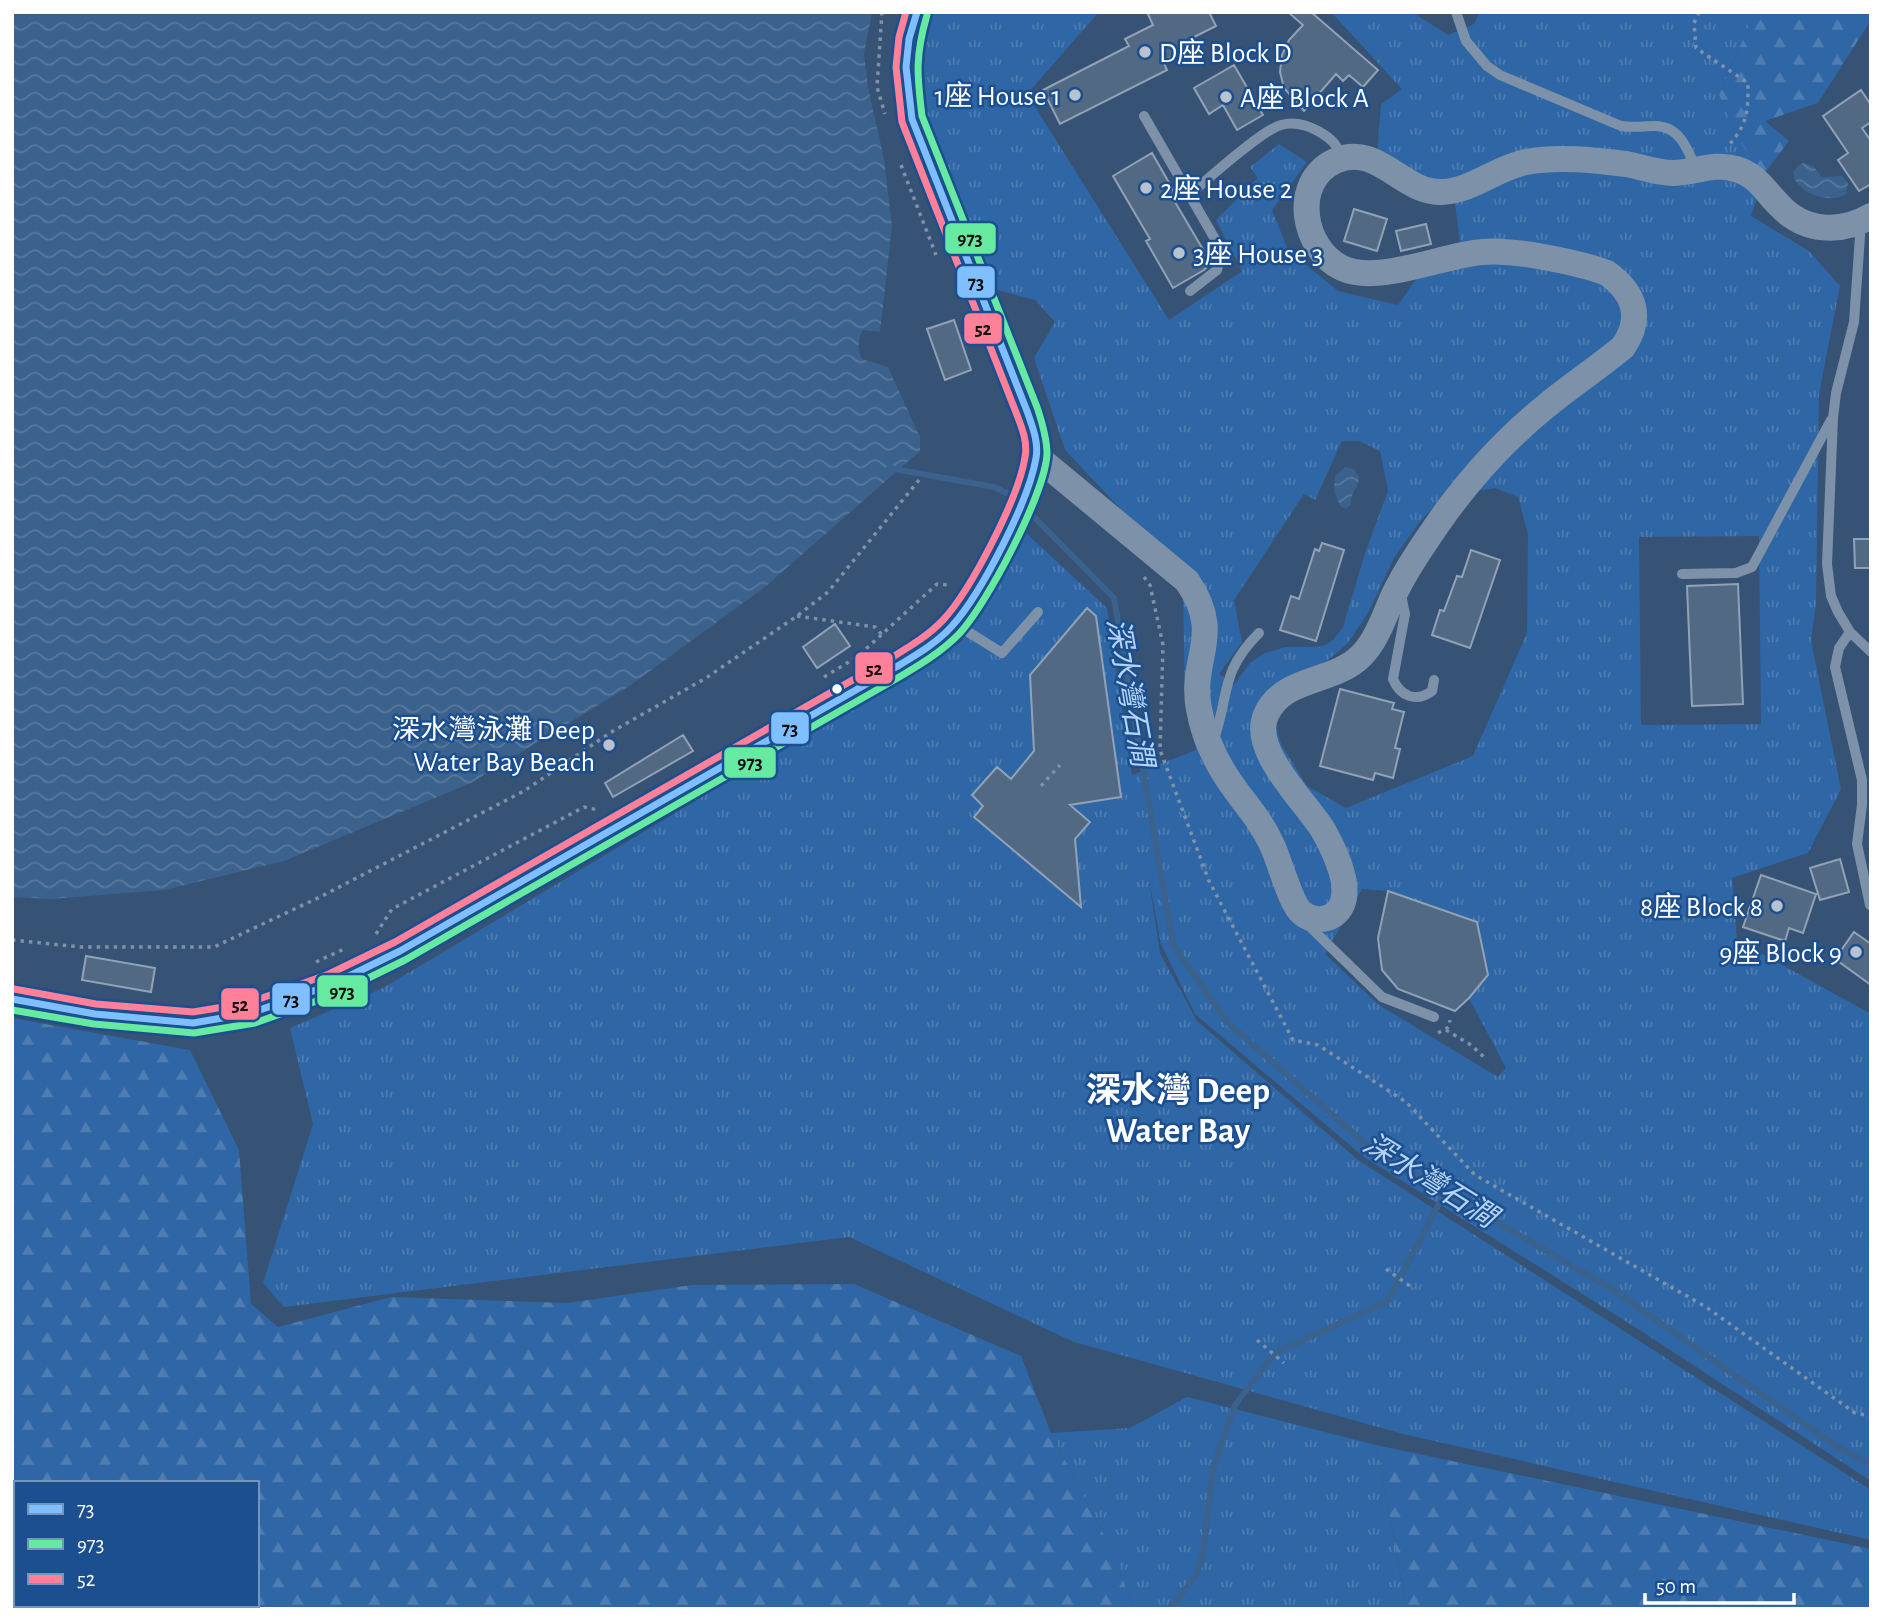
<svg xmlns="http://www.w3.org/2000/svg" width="1883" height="1621" font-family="'Alegreya Sans','Noto Sans TC',sans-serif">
	<defs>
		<pattern id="grass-tufts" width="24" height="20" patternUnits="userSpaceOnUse" patternTransform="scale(1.75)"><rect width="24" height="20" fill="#2f66a5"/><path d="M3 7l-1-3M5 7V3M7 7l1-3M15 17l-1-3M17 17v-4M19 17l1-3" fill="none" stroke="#4e7db2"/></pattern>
		<pattern id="forest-firs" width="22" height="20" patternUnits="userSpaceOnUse" patternTransform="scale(1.75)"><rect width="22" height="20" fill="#2f66a5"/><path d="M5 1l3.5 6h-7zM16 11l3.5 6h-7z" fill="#4e7db2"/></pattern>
		<pattern id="water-waves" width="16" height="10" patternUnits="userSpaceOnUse" patternTransform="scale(1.75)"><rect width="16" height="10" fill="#3b618d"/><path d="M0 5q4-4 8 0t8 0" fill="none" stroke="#58799e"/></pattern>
	</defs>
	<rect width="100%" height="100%" fill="#365274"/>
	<path fill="url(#grass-tufts)" fill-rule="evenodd" d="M933,12H1099L1027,94L1169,320L1242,271L1216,220L1258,178L1250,167L1279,144L1307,162L1272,210L1288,250L1338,291L1398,305L1434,254L1460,242L1455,204L1439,181L1377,156L1381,104L1402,89L1331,12H1412L1448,35L1474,24L1480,12H1755L1719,94L1764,174L1751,216L1809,251L1840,286L1819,394L1816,603L1811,640L1841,789L1808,853L1732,878L1737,940L1871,1014V1481L1638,1329L1364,1157L1195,1014L1161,944L1148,875L1160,953L1197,1021L1358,1160L1871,1490V1540L1403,1434L1074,1342L849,1237L284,1307L263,1283L313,1124L290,1028L383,988L961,642L1026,533L1107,608L1132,775L1196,750L1185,696L1183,597L1135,524L1065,450L1034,358L1055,322L1035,300L993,289L924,109L921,31ZM1342,441H1359L1380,451L1388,491L1365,553L1343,627L1333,640L1325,645L1316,647H1285L1265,653L1250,663L1234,685L1219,674L1242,642L1234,600L1304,494L1315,500ZM1495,488L1518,497L1528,534L1527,633L1473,756L1346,808L1307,786L1281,744L1275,723L1294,675L1324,663L1347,644L1368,613L1394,558L1419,523L1443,496ZM1759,536L1761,724L1641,725L1639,537ZM1362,889L1388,891L1477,922L1488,975L1469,998L1506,1068L1498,1077L1379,1005L1325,954Z
		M1187,1397L1376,1445L1407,1609H1133L1115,1556L1051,1433L1130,1428Z"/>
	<path fill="url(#forest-firs)" fill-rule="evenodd" d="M1755,12H1871V20L1818,103L1765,121L1789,141L1764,174L1736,137L1719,94Z
		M12,1018L190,1050L239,1150L251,1304L278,1327L391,1297L567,1303L692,1285L854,1284L1021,1356L1051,1433L1115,1556L1133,1609H12ZM16,1483H257V1605H16Z
		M1376,1445L1871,1549V1609H1407Z"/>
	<path fill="url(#water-waves)" d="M12,12H872L864,53L868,87L884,159L892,226L880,332L863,330C858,339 857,350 862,359L888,367L920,437V451L765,587L628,687L471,783L284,861L164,890L51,899L12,897Z
		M1803,163L1813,166L1822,177L1842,176L1848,183L1846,194C1831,205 1794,193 1793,172L1799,165Z
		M1345,467L1354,469L1359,477C1359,488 1350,492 1351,504L1346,509L1340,506L1334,491L1335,476Z"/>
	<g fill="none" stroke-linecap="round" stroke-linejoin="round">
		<path stroke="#3b618d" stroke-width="6" d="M889,468L994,487L1013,496
			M1033,516L1114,598L1173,945L1228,1023L1373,1150L1612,1289L1833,1444L1871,1465
			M1170,1609L1196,1575L1203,1554L1213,1468L1235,1405L1275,1353L1388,1301L1445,1192"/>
	</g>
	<path fill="#526984" stroke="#92a2b6" stroke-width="2" d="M1147,12H1209L1216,26L1188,40L1191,47L1163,61L1167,70L1060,124L1043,90L1129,46L1125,39L1153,25Z
		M1288,12H1311L1378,70L1363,87L1349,75L1343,81L1336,74L1304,111L1284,88L1280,72L1282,55L1289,40L1303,25Z
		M1234,65L1263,115L1237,130L1223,105L1209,114L1194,88Z
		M1861,90L1871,105V122L1862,128L1871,141V184L1859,191L1838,160L1848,153L1823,116Z
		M1152,153L1179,200L1175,202L1211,263L1204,270L1173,288L1146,241L1150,239L1113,176Z
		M1354,209L1387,219L1377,251L1344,241Z
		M1426,224L1431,244L1401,251L1396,231Z
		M954,320L971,370L945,380L927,329Z
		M1854,539H1871V568H1855Z
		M1322,543L1344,550L1316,641L1280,630L1291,596L1299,599L1315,549L1319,551Z
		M1471,550L1500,560L1470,648L1432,635L1440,610L1444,611L1457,576L1462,577Z
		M1738,584L1743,704L1692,706L1687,586Z
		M1087,608L1096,616L1121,797L1070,805L1090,822L1075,839L1081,907L974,817L983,806L972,795L997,767L1011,779L1034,751L1030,675Z
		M835,624L850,646L817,668L803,647Z
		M1340,689L1394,703L1392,709L1404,712L1395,748L1400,749L1393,778L1375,773L1373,780L1320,766Z
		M683,735L693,751L613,797L605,783Z
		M1840,859L1849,892L1820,900L1810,868Z
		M1761,875L1816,894L1803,933L1789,928L1785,941L1743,927Z
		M1388,891L1477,922L1488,975L1469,998L1455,1011L1398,989L1382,970L1378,938Z
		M1854,932L1871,944V985L1835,959Z
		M86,956L155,968L151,992L82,980Z"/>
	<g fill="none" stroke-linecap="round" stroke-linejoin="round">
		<path stroke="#7d92a8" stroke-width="3.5" stroke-dasharray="3.5 5" stroke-linecap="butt" d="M882,12L877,87L885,114
			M1699,12L1694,23L1696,48L1748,83C1748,111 1748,124 1728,146
			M901,165L936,255
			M1144,577L1150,585L1163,645L1160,750L1209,881L1293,1040L1318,1045L1406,1102L1475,1175L1706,1307L1855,1413L1871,1416
			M797,616L875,627L882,635
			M824,677L857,657L937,584L951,585
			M1041,786L1060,765
			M376,934L392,909L584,807L598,810
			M12,940L81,947H214L322,896L524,791L613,731L706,678L797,616L828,592L919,480
			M316,962L344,949
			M1446,1030L1471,1045L1486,1059
			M1438,1033L1449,1027L1450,1020
			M1386,1269L1414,1289
			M1257,1340L1284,1363"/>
		<path stroke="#7d92a8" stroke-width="10" d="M1456,12L1466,41L1487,66L1500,75L1621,126C1633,128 1643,126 1655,126C1680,126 1688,150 1696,169
			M1144,116L1219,246L1221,254L1217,270L1190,291
			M1189,195C1208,179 1262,130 1281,125C1295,121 1307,125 1318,131C1332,139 1337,144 1342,159
			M1861,222L1854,322L1836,393L1833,418L1827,564L1831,596L1838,612L1850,632L1871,652
			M1682,574L1736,573L1752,567L1831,420
			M1400,590L1405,614L1393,679C1400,696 1416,703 1432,691L1434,680
			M957,625L1002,653L1038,612
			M1850,632L1839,648L1835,667L1862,780V805L1857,844L1870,905
			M1213,742C1230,695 1219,673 1259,633
			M1307,924L1382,997L1434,1017"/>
		<path stroke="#7d92a8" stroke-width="26" d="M1036,456L1187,581C1225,636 1189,657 1199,709C1204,738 1219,768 1237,792C1250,809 1263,825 1272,845C1279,859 1291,905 1302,913C1312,922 1329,921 1338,911C1345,903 1345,893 1344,883C1341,864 1332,846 1323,830C1305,801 1250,750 1266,715C1283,676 1333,684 1361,656C1380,637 1386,608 1399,585C1412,560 1429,536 1446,512C1474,474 1508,437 1545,407C1570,386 1598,368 1623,347C1643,318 1635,293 1607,273C1578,262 1512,249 1482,252C1443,255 1378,285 1342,268C1303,250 1290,182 1335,161C1378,142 1401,193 1442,192C1472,191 1496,168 1526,162C1557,156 1594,160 1626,164C1642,167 1657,173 1673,173C1695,173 1713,162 1736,169C1757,175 1765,191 1779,205C1804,232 1840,234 1871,216"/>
		<path stroke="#798da4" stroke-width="30" d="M12,999L95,1014L193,1023L251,1013L310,992L333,984L400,951L896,667C917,655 936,643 952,626C977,601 1030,493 1036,458C1038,442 1032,426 1027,411L971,273L912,119L906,67L909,39L917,12"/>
		<defs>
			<path id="bus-1" d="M12,999L95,1014L193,1023L251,1013L333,984L400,951L896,667C916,655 937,643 952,626C981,594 1029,501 1036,458C1039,442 1032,426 1027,411L912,119L906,67L909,39L917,12"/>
			<path id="bus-2" d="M12,1010L94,1024L194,1033L255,1023L336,994L405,960L901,676C921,664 941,652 958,635C986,606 1045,494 1047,454C1047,438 1042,422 1037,407L922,116C917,75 915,56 927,15"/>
			<path id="bus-3" d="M14,989L96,1004L193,1012L248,1003L329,974L395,942L891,658C909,647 928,636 943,620C971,590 1019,497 1025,457C1028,443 1022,428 1017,415L902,122L896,67L899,37L906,12"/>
		</defs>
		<use href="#bus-1" stroke="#1b4f8f" stroke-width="12"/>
		<use href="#bus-2" stroke="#1b4f8f" stroke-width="12"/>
		<use href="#bus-3" stroke="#1b4f8f" stroke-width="12"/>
		<use href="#bus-1" stroke="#80bfff" stroke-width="7"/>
		<use href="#bus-2" stroke="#66e9a0" stroke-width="7"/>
		<use href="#bus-3" stroke="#ff8098" stroke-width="7"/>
	</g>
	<g fill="#b9c2ce" stroke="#1b4f8f" stroke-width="2.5">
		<circle cx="1145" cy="52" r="7"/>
		<circle cx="1075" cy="95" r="7"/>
		<circle cx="1226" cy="97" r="7"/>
		<circle cx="1146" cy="188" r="7"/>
		<circle cx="1179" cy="253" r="7"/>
		<circle cx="609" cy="745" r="7"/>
		<circle cx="1777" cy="906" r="7"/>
		<circle cx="1856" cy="952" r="7"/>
	</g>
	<circle fill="#fff" stroke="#1b4f8f" stroke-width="2.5" cx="837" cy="689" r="6"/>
	<g text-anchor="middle" stroke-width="5" stroke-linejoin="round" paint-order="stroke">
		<g font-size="28" fill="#fff" stroke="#1b4f8f" text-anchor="start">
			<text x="1159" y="62">D座 Block D</text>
			<text x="1061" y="105" text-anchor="end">1座 House 1</text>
			<text x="1240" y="107">A座 Block A</text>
			<text x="1160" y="198">2座 House 2</text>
			<text x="1193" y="263">3座 House 3</text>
			<text x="595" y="739" text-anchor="end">深水灣泳灘 Deep<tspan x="595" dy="32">Water Bay Beach</tspan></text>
			<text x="1763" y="916" text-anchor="end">8座 Block 8</text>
			<text x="1842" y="962" text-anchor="end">9座 Block 9</text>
		</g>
		<g font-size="30" font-style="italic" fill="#b5d3f5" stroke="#1b4f8f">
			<text transform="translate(1130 692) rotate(80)" y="10">深水灣石澗</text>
			<text transform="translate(1430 1180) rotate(32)" y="10">深水灣石澗</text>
		</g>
		<g font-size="35" font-weight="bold" fill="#fff" stroke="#1b4f8f">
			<text x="1178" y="1102">深水灣 Deep<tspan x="1178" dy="40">Water Bay</tspan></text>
		</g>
	</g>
	<g stroke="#1b4f8f" stroke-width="2.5">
		<rect x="944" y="222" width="53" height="33" rx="7" fill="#66e9a0"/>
		<rect x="956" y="265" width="40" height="34" rx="7" fill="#80bfff"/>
		<rect x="963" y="312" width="40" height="33" rx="7" fill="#ff8098"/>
		<rect x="854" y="651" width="40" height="34" rx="7" fill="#ff8098"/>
		<rect x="770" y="711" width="40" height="34" rx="7" fill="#80bfff"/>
		<rect x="723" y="746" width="54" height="33" rx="7" fill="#66e9a0"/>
		<rect x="316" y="974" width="53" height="34" rx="7" fill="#66e9a0"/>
		<rect x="271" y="982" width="40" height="34" rx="7" fill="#80bfff"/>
		<rect x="220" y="987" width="40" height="34" rx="7" fill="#ff8098"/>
	</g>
	<g font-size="19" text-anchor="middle" font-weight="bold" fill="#111">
		<text x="970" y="245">973</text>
		<text x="976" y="289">73</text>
		<text x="983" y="335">52</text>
		<text x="874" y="675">52</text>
		<text x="790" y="735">73</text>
		<text x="750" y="769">973</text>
		<text x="342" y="998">973</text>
		<text x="291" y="1006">73</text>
		<text x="240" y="1011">52</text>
	</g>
	<rect width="1883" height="1621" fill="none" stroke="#ffffff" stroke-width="28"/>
	<rect x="14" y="1481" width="245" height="126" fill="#1b4f8f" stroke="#7695bc" stroke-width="2"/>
	<rect x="28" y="1504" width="35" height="10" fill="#80bfff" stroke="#7695bc" stroke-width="2"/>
	<text x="77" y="1516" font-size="21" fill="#ffffff">73</text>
	<rect x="28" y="1539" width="35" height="10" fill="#66e9a0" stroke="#7695bc" stroke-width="2"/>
	<text x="77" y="1551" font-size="21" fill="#ffffff">973</text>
	<rect x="28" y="1574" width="35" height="10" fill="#ff8098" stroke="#7695bc" stroke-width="2"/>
	<text x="77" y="1586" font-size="21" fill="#ffffff">52</text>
	<path d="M1645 1593v10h149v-10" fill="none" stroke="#ffffff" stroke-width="3.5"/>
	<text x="1656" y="1593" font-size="21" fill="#ffffff" stroke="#1b4f8f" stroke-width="5" paint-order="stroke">50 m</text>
</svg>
